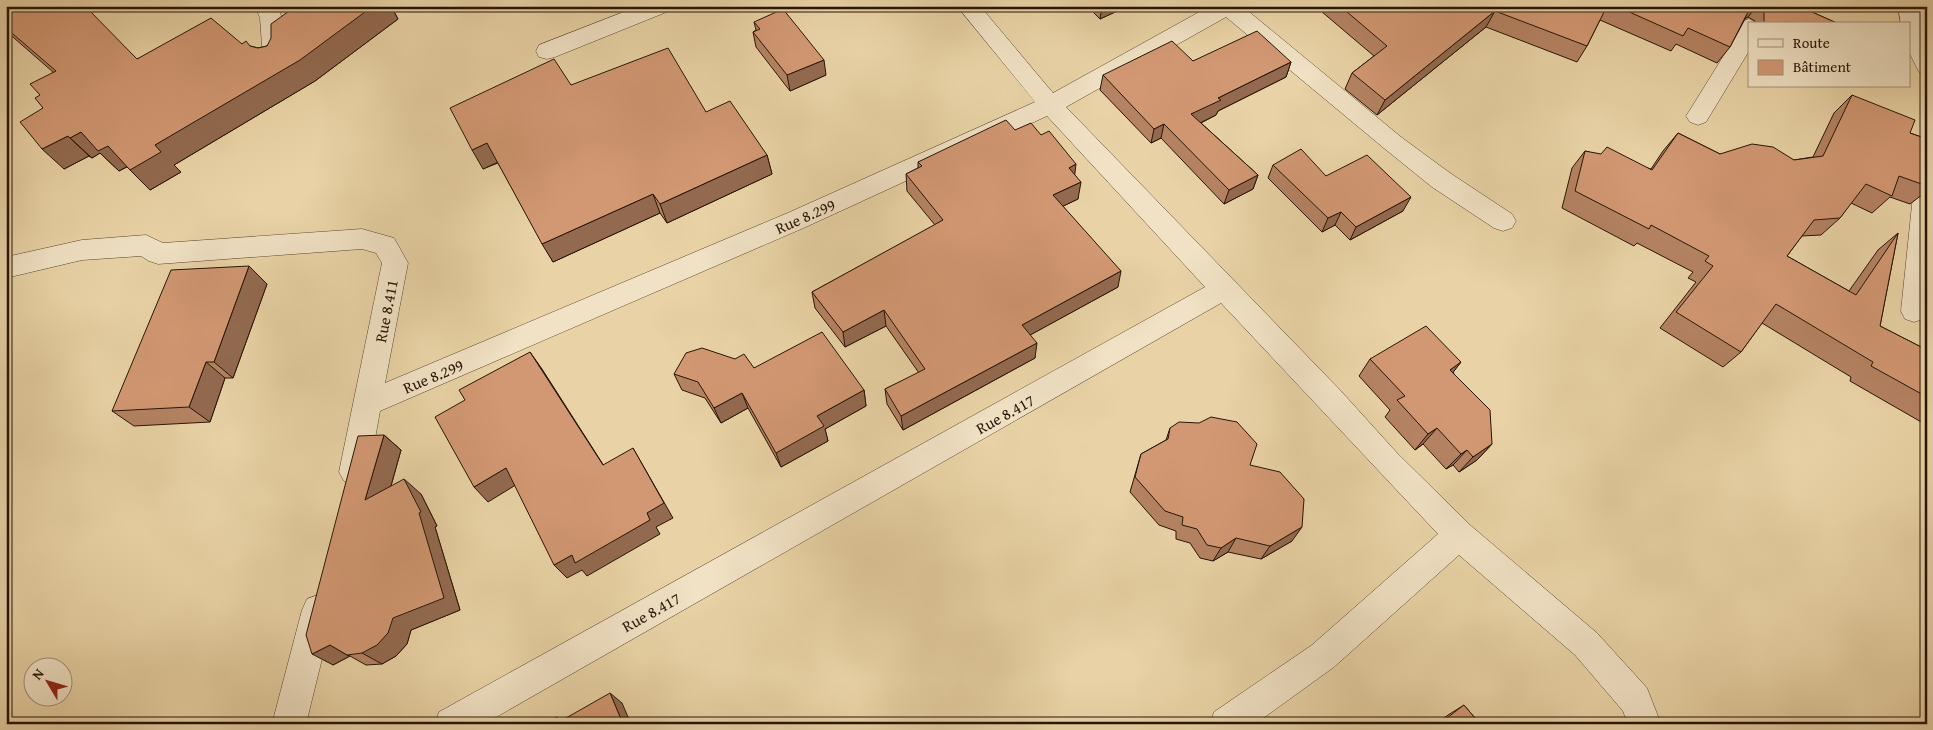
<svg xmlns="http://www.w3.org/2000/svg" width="1933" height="730" font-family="'Gentium Book Plus',serif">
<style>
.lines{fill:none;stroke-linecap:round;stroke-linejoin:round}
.street-casing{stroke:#58442e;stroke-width:1}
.street{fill:#f1e2c5;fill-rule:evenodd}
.wall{fill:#b58363;stroke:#271406}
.shaded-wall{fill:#936a50;stroke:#271406}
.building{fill:#d29873;stroke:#271406}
.labels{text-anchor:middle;stroke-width:4.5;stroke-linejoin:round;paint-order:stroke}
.street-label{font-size:16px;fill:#271406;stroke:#f1e2c5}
</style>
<rect width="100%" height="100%" fill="#e9d3a6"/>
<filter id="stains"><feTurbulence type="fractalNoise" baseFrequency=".004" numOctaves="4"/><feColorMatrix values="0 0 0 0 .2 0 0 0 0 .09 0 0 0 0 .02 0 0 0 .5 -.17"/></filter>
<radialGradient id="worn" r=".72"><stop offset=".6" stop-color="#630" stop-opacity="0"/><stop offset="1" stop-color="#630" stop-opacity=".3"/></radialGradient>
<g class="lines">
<!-- street casing -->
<g class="street-casing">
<path id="street" d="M 255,6 L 277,6 L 282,18 L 285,59 L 282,65 L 274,67 L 266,65 L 263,59 L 260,18 Z
M 639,6 L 672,6 L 669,11 L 555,57 L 547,59 L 539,57 L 536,51 L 539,45 Z
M 957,6 L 980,6 L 1053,93 L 1210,6 L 1242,6 L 1401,137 L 1450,173 L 1512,214 L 1516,221 L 1512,228 L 1503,231 L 1494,228 L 1432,187 L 1385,149 L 1226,17 L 1066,107 L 1340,390 L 1397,453 L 1470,525 L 1597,633 L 1647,688 L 1661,724 L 1628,724 L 1623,711 L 1575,655 L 1459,555 L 1334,667 L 1255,724 L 1210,724 L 1214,712 L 1312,645 L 1438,534 L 1221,303 L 484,724 L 435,724 L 439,712 L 1205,287 L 1047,116 L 808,226 L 380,411 L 369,472 L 364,481 L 354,485 L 344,481 L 339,472 L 382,263 L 376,253 L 362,249 L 158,264 L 149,261 L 141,256 L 82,260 L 6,278 L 6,257 L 82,240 L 146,235 L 163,243 L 362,229 L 394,238 L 408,263 L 385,383 L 790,212 L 1035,102 Z
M 1898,6 L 1920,6 L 1927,41 L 1927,74 L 1919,72 L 1909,52 L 1909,24 L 1901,24 Z
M 1749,19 L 1758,24 L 1749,24 L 1749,51 L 1706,122 L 1698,125 L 1690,122 L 1686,116 L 1690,110 L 1729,47 L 1741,22 Z
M 1927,167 L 1927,312 L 1923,319 L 1914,322 L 1905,319 L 1901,311 L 1915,176 L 1918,169 Z
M 318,595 L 329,599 L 334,610 L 306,724 L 272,724 L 302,610 L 307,599 Z"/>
</g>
<!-- street -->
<use href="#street" class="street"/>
</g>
<!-- wall -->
<path class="wall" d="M 6,6 L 137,59 L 242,44 L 258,48 L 267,46 L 296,6 L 391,6 L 398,19 L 315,81 L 174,165 L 181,172 L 150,190 L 127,167 L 119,171 L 100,153 L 92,158 L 89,156 L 64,169 L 43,108 L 40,95 L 53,72 L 6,31 Z
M 1087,6 L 1128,6 L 1100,19 Z
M 1315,6 L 1816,6 L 1812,12 L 1839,24 L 1753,24 L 1755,21 L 1748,17 L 1745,19 L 1730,47 L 1717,63 L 1676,44 L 1671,51 L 1600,20 L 1587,46 L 1577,62 L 1486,27 L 1377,115 L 1345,89 L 1352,73 L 1374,56 Z
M 754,22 L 826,75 L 790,91 L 756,47 L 753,32 L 756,30 Z
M 1193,61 L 1291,62 L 1286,77 L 1218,111 L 1216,115 L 1201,123 L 1258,175 L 1253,189 L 1224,204 L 1161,138 L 1151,143 L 1100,90 L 1103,75 Z
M 571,85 L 706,112 L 767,155 L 772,174 L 667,223 L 660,213 L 553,262 L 498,163 L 483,169 Z
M 1852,95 L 1910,133 L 1927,139 L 1927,191 L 1910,204 L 1890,197 L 1872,213 L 1851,203 L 1840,218 L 1821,235 L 1802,236 L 1787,256 L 1849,291 L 1878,250 L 1898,233 L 1880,326 L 1927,350 L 1927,421 L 1923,423 L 1850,381 L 1851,377 L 1762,323 L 1741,352 L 1723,367 L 1660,328 L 1696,282 L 1688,278 L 1693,272 L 1637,243 L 1634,246 L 1562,208 L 1572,168 L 1585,151 L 1651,169 L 1663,151 L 1678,133 L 1720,154 L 1794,160 L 1813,157 L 1834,113 Z
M 1015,130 L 1075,175 L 1078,199 L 1063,206 L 1118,287 L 1030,335 L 1035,358 L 903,430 L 887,404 L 885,389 L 919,373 L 886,326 L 845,347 L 815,308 L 812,292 L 935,225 L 907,191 L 906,174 L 918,168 L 918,162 Z
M 1273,165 L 1326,176 L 1403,211 L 1350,240 L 1335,225 L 1322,232 L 1268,178 Z
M 249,266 L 267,284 L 233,378 L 225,378 L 210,422 L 134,426 L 112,411 Z
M 1370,359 L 1461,362 L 1453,372 L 1492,444 L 1477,460 L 1459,472 L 1453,465 L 1446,469 L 1423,444 L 1415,450 L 1385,417 L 1390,410 L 1359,376 Z
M 754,368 L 864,390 L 866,406 L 825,429 L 828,441 L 781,467 L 748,408 L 721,423 L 705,398 L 682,390 L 674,374 Z
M 1170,428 L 1250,465 L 1292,541 L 1261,559 L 1228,552 L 1213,561 L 1200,558 L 1190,543 L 1176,539 L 1176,531 L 1159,525 L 1130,492 L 1141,454 L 1166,440 Z
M 384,435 L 401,450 L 391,486 L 421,494 L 437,526 L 435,527 L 460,610 L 411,630 L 407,644 L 396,656 L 382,664 L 366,665 L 350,656 L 333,665 Z
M 1464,705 L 1480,724 L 1436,724 L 1448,715 Z"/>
<!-- shaded-wall -->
<path class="shaded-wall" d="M 373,6 L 391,6 L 398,19 L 315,81 L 174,165 L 181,172 L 150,190 L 130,170 L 155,145 Z
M 1102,6 L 1128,6 L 1100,19 Z
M 1751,6 L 1757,6 L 1748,17 L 1739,21 Z
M 1495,11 L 1486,27 L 1377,115 L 1385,100 Z
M 824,60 L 826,75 L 790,91 L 787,75 Z
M 1291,62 L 1286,77 L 1218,111 L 1216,115 L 1188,129 L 1191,114 L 1218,98 Z
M 1164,124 L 1161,138 L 1151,143 L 1154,129 Z
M 81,132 L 108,146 L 128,166 L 119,171 L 100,153 L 92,158 L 70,138 Z
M 68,136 L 89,156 L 64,169 L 42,149 Z
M 487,143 L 498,162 L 483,169 L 472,150 Z
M 767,155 L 772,174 L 667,223 L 660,204 Z
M 1076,164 L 1074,181 L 1069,168 Z
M 1258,175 L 1253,189 L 1224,204 L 1229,190 Z
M 1081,182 L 1078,199 L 1051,212 L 1053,195 Z
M 653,194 L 660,213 L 553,262 L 542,244 Z
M 1411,197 L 1403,211 L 1350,240 L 1356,227 Z
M 1341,212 L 1335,225 L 1322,232 L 1328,218 Z
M 249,266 L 267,284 L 233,378 L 214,362 Z
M 1121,271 L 1118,287 L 1021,340 L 1022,325 Z
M 884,310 L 886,326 L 845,347 L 843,332 Z
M 1037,343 L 1035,358 L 903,430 L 901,416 Z
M 530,352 L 542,369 L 613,480 L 603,465 Z
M 206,362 L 225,378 L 210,422 L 189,407 Z
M 1461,362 L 1448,379 L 1450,370 Z
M 864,390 L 866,406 L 825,429 L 828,441 L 781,467 L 776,453 L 817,416 Z
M 742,393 L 748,408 L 721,423 L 714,408 Z
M 1437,428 L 1423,444 L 1415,450 L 1428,434 Z
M 384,435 L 401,450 L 383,514 L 365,500 Z
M 1492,444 L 1477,460 L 1459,472 L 1473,457 Z
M 633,448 L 673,518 L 656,527 L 660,534 L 587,576 L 582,570 L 567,578 L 554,565 L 647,513 Z
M 1467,450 L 1453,465 L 1446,469 L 1461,454 Z
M 506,468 L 519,483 L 488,502 L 474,487 Z
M 404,479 L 421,494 L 437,526 L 435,527 L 460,610 L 411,630 L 407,644 L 396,656 L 382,664 L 362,653 Z
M 1302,527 L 1292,541 L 1261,559 L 1270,546 Z
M 1236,538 L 1228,552 L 1213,561 L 1221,548 Z
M 330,645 L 347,655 L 350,656 L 333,665 L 312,654 Z
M 610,693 L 622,703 L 631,724 L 623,724 Z"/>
<!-- building -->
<path class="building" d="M 6,6 L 85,6 L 137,59 L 211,18 L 242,44 L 246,41 L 250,46 L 258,48 L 267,46 L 271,38 L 271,24 L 296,6 L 373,6 L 300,60 L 155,145 L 161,152 L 130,170 L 108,146 L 98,151 L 81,132 L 70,138 L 68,136 L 42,149 L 20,122 L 43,108 L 35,98 L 40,95 L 30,84 L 56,71 L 6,28 Z
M 1340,6 L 1607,6 L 1587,46 L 1495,11 L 1385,100 L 1352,73 L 1387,46 Z
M 1616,6 L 1751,6 L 1730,47 L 1688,28 L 1683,36 Z
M 1770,6 L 1816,6 L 1812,12 L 1839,24 L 1764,24 L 1764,10 L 1771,10 L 1773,8 Z
M 783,9 L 824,60 L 787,75 L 753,32 L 760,29 L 754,22 Z
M 1257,31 L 1291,62 L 1218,98 L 1221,100 L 1191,114 L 1258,175 L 1229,190 L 1164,124 L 1154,129 L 1103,75 L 1172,41 L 1193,61 Z
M 668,48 L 706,112 L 730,101 L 767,155 L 660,204 L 653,194 L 542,244 L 487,143 L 472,150 L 450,108 L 554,59 L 571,85 Z
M 1852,95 L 1915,120 L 1910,133 L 1927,139 L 1927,186 L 1899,176 L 1892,196 L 1866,184 L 1840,218 L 1814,220 L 1787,256 L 1856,295 L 1898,233 L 1880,326 L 1927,350 L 1927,397 L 1871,366 L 1873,362 L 1776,304 L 1741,352 L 1676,312 L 1713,266 L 1705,261 L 1709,256 L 1651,225 L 1649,229 L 1575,191 L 1585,151 L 1601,154 L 1607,147 L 1652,170 L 1678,133 L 1720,154 L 1752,144 L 1773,147 L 1794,160 L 1823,156 Z
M 1006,120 L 1015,130 L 1031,123 L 1041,135 L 1049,131 L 1076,164 L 1069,168 L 1081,182 L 1053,195 L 1121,271 L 1022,325 L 1037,343 L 901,416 L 885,389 L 925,369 L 884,310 L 843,332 L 812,292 L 943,220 L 906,174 L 922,166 L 918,162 Z
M 1301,149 L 1326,176 L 1367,155 L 1411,197 L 1356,227 L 1341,212 L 1328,218 L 1273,165 Z
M 249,266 L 214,362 L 206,362 L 189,407 L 112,411 L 171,270 Z
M 1426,326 L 1461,362 L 1450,370 L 1490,410 L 1492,444 L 1473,457 L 1467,450 L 1461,454 L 1437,428 L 1428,434 L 1397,400 L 1405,396 L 1370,359 Z
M 822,332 L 864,390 L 817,416 L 824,426 L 776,453 L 742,393 L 714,408 L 698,382 L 674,374 L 686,353 L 702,348 L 735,359 L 744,354 L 754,368 Z
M 530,352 L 603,465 L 633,448 L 664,503 L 647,513 L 650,520 L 575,563 L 572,555 L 554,565 L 506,468 L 474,487 L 435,417 L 465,400 L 459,390 Z
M 1211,417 L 1237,422 L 1257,444 L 1250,465 L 1280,472 L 1304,499 L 1302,527 L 1270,546 L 1236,538 L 1221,548 L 1207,545 L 1197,529 L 1182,525 L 1183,517 L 1165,511 L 1135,477 L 1141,454 L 1168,439 L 1170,428 L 1179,422 L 1199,423 Z
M 384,435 L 365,500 L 404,479 L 421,512 L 419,513 L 444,598 L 393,618 L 388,633 L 377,645 L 362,653 L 347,655 L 330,645 L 312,654 L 306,635 L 358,436 Z
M 610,693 L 623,724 L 545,724 L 557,717 L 559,722 Z
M 1464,705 L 1480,724 L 1439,724 Z
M 1403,719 L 1406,724 L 1397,724 Z"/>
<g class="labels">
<!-- street labels -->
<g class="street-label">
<text transform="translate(805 216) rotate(-24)" y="6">Rue 8.299</text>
<text transform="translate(386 311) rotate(-79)" y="6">Rue 8.411</text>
<text transform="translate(433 376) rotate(-23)" y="6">Rue 8.299</text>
<text transform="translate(1005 414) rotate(-29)" y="6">Rue 8.417</text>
<text transform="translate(651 612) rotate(-29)" y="6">Rue 8.417</text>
</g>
</g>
<!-- margin -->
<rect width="1933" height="730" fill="none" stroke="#e9d3a6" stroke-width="25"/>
<rect x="8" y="8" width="1918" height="715" fill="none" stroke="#271406" stroke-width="2.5"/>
<rect x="12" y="12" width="1908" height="705" fill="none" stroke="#271406"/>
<!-- legend -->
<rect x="1748" y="22" width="162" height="65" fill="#f1e2c5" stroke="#a09079"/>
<rect x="1758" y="39" width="25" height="8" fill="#f1e2c5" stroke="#a09079"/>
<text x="1793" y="48" font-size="15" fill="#271406">Route</text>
<rect x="1758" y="60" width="25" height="15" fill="#d29873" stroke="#a09079"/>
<text x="1793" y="72" font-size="15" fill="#271406">Bâtiment</text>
<!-- north arrow -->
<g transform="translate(48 682) rotate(308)"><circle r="24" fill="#f1e2c5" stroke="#a09079"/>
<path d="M0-4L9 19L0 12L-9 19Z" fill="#8f2418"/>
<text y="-8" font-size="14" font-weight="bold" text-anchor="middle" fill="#271406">N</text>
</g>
<rect width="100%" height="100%" filter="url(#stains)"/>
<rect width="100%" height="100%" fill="url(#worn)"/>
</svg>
